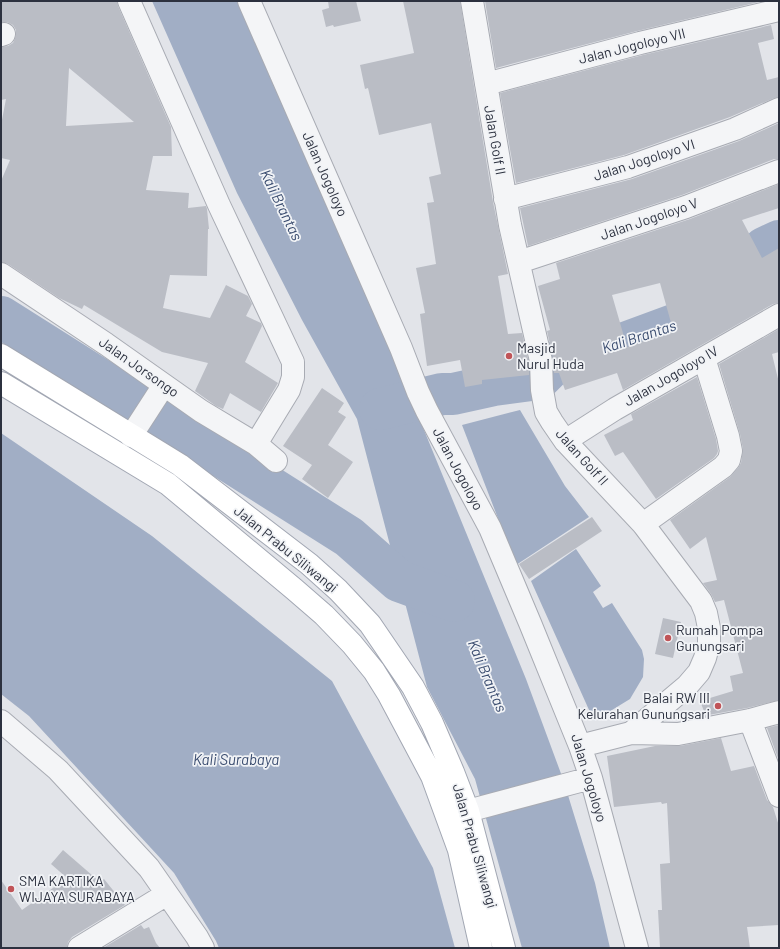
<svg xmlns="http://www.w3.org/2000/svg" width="780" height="949" font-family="Barlow,sans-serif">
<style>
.water{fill:#a1aec5}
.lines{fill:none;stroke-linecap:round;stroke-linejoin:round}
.river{stroke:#a1aec5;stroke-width:42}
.building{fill:#babdc5;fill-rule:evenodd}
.minor-casing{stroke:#a8abb3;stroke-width:24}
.major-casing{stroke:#a2a7b3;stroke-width:24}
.minor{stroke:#f4f5f7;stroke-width:22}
.major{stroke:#fff;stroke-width:22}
.poi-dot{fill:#c05458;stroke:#f1f3f6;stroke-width:1.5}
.labels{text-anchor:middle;stroke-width:3.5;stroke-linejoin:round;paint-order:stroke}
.street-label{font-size:14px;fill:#2c313f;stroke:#f1f3f6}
.poi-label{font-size:14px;fill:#2c313f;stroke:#f1f3f6;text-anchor:start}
.water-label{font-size:15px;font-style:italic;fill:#3a4c6f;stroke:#f1f3f6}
</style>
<rect width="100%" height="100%" fill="#e2e4e9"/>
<!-- water -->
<path class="water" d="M 152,1 L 240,1 L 347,242 L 526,679 L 563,779 L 595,883 L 610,948 L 522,948 L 475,779 L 427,687 L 357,419 L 302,320 L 237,193 Z
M 520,410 L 565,486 L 589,517 L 516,565 L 462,425 Z
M 1,433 L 152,536 L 332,681 L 433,868 L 455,948 L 219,948 L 216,941 L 174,873 L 29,716 L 1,694 Z
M 576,549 L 601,586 L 593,592 L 603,608 L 612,603 L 642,650 L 644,659 L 643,677 L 630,699 L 594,721 L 531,581 Z"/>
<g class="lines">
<!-- river -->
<path class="river" d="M 1,317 L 349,537 L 399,581 L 454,601
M 380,409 L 442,394 L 453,394 L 494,385 L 539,379 L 556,362 L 625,343 L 682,322 L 717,308 L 734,282 L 764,248 L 779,241"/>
</g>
<!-- building -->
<path class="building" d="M 1,1 L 117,1 L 118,6 L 171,127 L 172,156 L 153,156 L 146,190 L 189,193 L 188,208 L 206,206 L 207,209 L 209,229 L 208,229 L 207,276 L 170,275 L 163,308 L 210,318 L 226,285 L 248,296 L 252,304 L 246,316 L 261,323 L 262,326 L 245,362 L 278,383 L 261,412 L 230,393 L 223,409 L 216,406 L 195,391 L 208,363 L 162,352 L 84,305 L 82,309 L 59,298 L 8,264 L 1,262 L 1,181 L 10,160 L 1,158 L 1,125 L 6,99 L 1,100 L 1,47 L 8,46 L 13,43 L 16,36 L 16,30 L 13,25 L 7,22 L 1,22 ZM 69,68 L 134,122 L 66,126 Z
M 328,1 L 356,1 L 361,21 L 334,27 L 333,25 L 326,27 L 322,10 L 329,8 Z
M 403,1 L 460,1 L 493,202 L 508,274 L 498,276 L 508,334 L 522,333 L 529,363 L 529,375 L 482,380 L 482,384 L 465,387 L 460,360 L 427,366 L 420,314 L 425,313 L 416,268 L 436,264 L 427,203 L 434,202 L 429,177 L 441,174 L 431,123 L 379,135 L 368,88 L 365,89 L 360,65 L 414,53 Z
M 485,1 L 763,1 L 637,31 L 496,68 Z
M 771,25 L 774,39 L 758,43 L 767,80 L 779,77 L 779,97 L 774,98 L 730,117 L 624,155 L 516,183 L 500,93 L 643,55 Z
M 779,123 L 779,159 L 774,159 L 682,195 L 528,246 L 520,208 L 632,179 L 739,141 Z
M 779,184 L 779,208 L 742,220 L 762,258 L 779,248 L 779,303 L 773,304 L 623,390 L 617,373 L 565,390 L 559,373 L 554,373 L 553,358 L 547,331 L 550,330 L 538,286 L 560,279 L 556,263 L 690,219 ZM 660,283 L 673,330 L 627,347 L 612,295 Z
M 779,329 L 779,352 L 772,354 L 779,383 L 779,700 L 747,708 L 692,718 L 691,715 L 704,711 L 700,701 L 733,691 L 730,676 L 743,673 L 724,600 L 715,602 L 711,594 L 703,583 L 717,580 L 706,537 L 690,549 L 670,520 L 730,477 L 738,468 L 741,463 L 743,449 L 740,434 L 719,364 Z
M 697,377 L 716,439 L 718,451 L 717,454 L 714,458 L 656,499 L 623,452 L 615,456 L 604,435 L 633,420 L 631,414 Z
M 322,388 L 344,403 L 338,412 L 346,417 L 328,445 L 353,462 L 328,498 L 302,479 L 312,465 L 283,446 Z
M 592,517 L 602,531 L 529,579 L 519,564 Z
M 663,618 L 681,622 L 673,658 L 655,654 Z
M 779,725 L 779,761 L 767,728 Z
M 721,738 L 731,771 L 754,766 L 767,800 L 773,807 L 779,826 L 779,925 L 747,927 L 750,948 L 660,948 L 658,910 L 662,910 L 660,864 L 670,863 L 667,803 L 662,804 L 661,802 L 614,807 L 607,756 L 655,746 L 680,746 Z
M 63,850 L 100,882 L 104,879 L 125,905 L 72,937 L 68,942 L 67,948 L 1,948 L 1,880 L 22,910 L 67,878 L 51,864 Z
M 141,925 L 144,929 L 149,927 L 156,943 L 160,948 L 103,948 Z"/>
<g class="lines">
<!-- minor casing -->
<g class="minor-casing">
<path id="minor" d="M 129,1 L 219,205 L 293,362 L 293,377 L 289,390 L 256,444
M 249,1 L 401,348 L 418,392 L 427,411 L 490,528 L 530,623 L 580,746 L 591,778 L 637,948
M 472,1 L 510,225 L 541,361 L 542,390 L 546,412 L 552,422 L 565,441 L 643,524 L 701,601 L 706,613 L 709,628 L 709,643 L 705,658 L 699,672 L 687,686 L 631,733 L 580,746
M 1,35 L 4,34
M 486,84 L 640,43 L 779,10
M 505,199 L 628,167 L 735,129 L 779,109
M 519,262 L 686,207 L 779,171
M 1,274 L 106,344 L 201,411 L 256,444 L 276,461
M 131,436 L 164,385
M 565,441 L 615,409 L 779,315
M 643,524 L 723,467 L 729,460 L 731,451 L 728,436 L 704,358
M 750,720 L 779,796
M 1,721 L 58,770 L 149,868 L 197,937 L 203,948
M 631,733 L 678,734 L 750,720 L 779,712
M 449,816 L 591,778
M 79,948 L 167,894"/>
</g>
<!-- major casing -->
<g class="major-casing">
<path id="major" d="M 1,355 L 180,465 L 309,564 L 338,590 L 370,624 L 413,687 L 432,723 L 453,772 L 468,811 L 504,948
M 1,383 L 168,484 L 294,589 L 324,615 L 352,644 L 374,671 L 389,695 L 432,776 L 459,850 L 481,948"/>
</g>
<!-- minor -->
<use href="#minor" class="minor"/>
<!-- major -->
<use href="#major" class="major"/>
</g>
<!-- markers -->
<g class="poi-dot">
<circle cx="509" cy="356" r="4"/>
<circle cx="668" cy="638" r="4"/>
<circle cx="718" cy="706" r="4"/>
<circle cx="11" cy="889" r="4"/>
</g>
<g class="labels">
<!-- street labels -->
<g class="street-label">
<text transform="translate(632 46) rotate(-14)" y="5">Jalan Jogoloyo VII</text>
<text transform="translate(495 140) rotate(80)" y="5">Jalan Golf II</text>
<text transform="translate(644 160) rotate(-18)" y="5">Jalan Jogoloyo VI</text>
<text transform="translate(325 174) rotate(66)" y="5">Jalan Jogoloyo</text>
<text transform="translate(649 219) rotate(-19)" y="5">Jalan Jogoloyo V</text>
<text transform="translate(139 367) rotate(35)" y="5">Jalan Jorsongo</text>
<text transform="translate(671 376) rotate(-30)" y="5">Jalan Jogoloyo IV</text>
<text transform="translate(582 457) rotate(48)" y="5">Jalan Golf II</text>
<text transform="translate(458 469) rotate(62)" y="5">Jalan Jogoloyo</text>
<text transform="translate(286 549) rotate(39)" y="5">Jalan Prabu Siliwangi</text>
<text transform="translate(589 778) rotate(73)" y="5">Jalan Jogoloyo</text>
<text transform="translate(475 846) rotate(74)" y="5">Jalan Prabu Siliwangi</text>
</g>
<!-- poi labels -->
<g class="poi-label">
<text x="517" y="353">Masjid<tspan x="517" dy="16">Nurul Huda</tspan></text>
<text x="676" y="635">Rumah Pompa<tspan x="676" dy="16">Gunungsari</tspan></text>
<text x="710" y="703" text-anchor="end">Balai RW III<tspan x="710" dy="16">Kelurahan Gunungsari</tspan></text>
<text x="19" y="886">SMA KARTIKA<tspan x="19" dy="16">WIJAYA SURABAYA</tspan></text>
</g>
<!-- water labels -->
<g class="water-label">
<text transform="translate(281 205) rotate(64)" y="5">Kali Brantas</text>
<text transform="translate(639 337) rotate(-18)" y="5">Kali Brantas</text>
<text transform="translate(487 676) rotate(67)" y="5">Kali Brantas</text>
<text x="236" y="765">Kali Surabaya</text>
</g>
</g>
<!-- border -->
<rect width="780" height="949" fill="none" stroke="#2c313f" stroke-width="4"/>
</svg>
